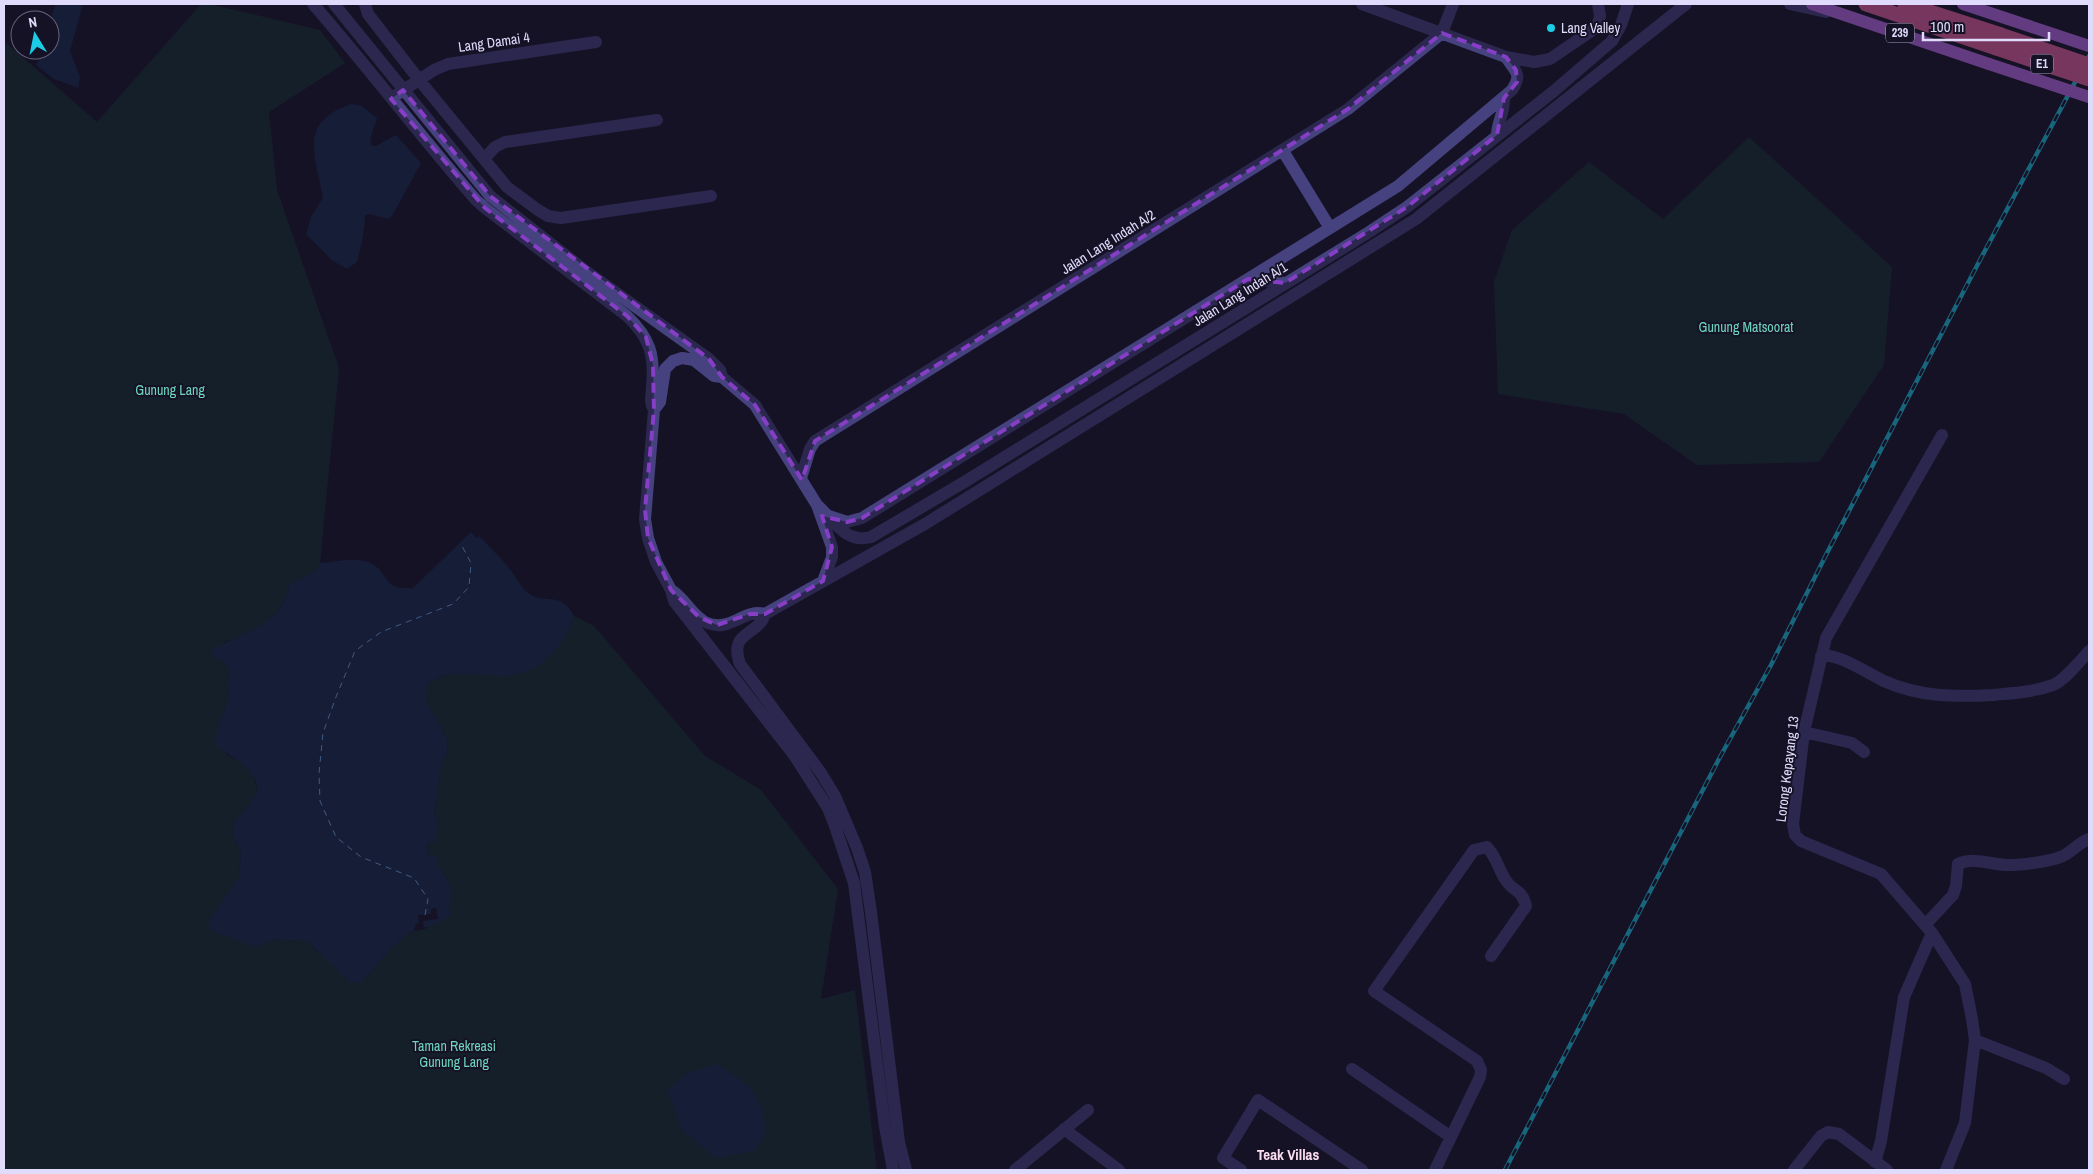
<svg xmlns="http://www.w3.org/2000/svg" width="2093" height="1174" font-family="'Archivo Narrow',sans-serif">
<style>
.green{fill:#162f2f}
.water{fill:#162a4c}
.pier{fill:#161226}
.lines{fill:none;stroke-linecap:round;stroke-linejoin:round}
.ferry{stroke:#74b3f0;stroke-width:1;stroke-dasharray:6 5;stroke-linecap:butt}
.minor{stroke:#464280;stroke-width:12}
.major{stroke:#c26eef;stroke-width:12}
.highway{stroke:#ee63a2;stroke-width:15}
.rail-casing{stroke:#1ccce6;stroke-width:4.5}
.rail{stroke:#161226;stroke-width:2.5;stroke-dasharray:8;stroke-linecap:butt}
.major-bridge{stroke:#c26eef;stroke-width:12}
.highway-bridge{stroke:#ee63a2;stroke-width:15}
.marked{fill:none;stroke:#853ec5;stroke-width:4;stroke-dasharray:10 6;stroke-linejoin:round}
.poi-dot{fill:#1ccce6;stroke:#161226;stroke-width:2}
.labels{text-anchor:middle;stroke-width:4;stroke-linejoin:round;paint-order:stroke}
.shield{fill:#161226;stroke:#a39fbb;stroke-width:1}
.shield-label{font-size:12px;font-weight:bold;fill:#e0dbfb}
.poi-label{font-size:14px;fill:#e0dbfb;stroke:#161226;text-anchor:start}
.street-label{font-size:14px;fill:#e0dbfb;stroke:#161226}
.park-label{font-size:14px;fill:#6ed4bd;stroke:#161226}
.neighbourhood-label{font-size:15px;font-weight:bold;fill:#fbddef;stroke:#161226}
</style>
<rect width="100%" height="100%" fill="#161226"/>
<!-- green -->
<path class="green" d="M 201,4 L 209,4 L 320,30 L 345,63 L 269,112 L 277,190 L 339,368 L 320,563 L 315,572 L 289,585 C 285,612 264,627 240,638 C 236,640 229,639 225,642 C 220,645 216,653 212,657 L 225,662 L 231,671 L 228,681 L 227,704 L 217,729 L 226,754 L 245,766 L 253,775 L 258,792 L 245,810 L 236,819 L 232,833 L 241,852 L 239,877 L 225,900 L 249,943 L 255,947 L 277,939 L 285,941 L 299,940 L 307,941 L 316,950 L 364,980 L 385,955 L 408,933 L 425,929 L 450,912 L 448,906 C 451,891 450,877 437,867 L 438,855 L 429,856 L 427,842 L 437,821 L 434,813 L 437,791 L 441,766 L 448,751 L 447,740 L 426,700 L 426,686 C 446,668 475,674 500,676 L 572,622 L 574,616 L 594,626 L 705,756 L 761,790 L 838,889 L 821,999 L 855,990 L 877,1170 L 4,1170 L 4,41 L 97,122 Z
M 1749,137 L 1892,267 L 1884,365 L 1819,462 L 1697,465 L 1624,414 L 1498,394 L 1494,282 L 1512,230 L 1589,162 L 1663,219 Z"/>
<!-- water -->
<path class="water" d="M 56,4 L 83,4 L 70,51 L 80,77 L 78,88 L 54,79 L 36,65 L 46,50 L 50,50 L 52,14 Z
M 351,104 L 362,106 L 377,118 L 370,139 L 372,146 L 376,146 L 396,135 L 421,163 L 392,216 L 388,219 L 369,214 L 365,215 C 365,231 361,247 357,262 L 347,269 L 333,261 L 306,234 L 311,217 L 323,198 C 315,155 298,122 351,104 Z
M 471,532 L 477,538 L 479,536 C 489,546 500,557 509,568 C 516,576 521,589 531,595 C 547,604 561,591 574,616 C 562,650 537,677 499,676 C 474,676 447,667 426,686 L 426,700 L 447,740 L 448,751 L 441,766 L 434,813 L 437,821 L 436,841 L 427,843 L 429,856 L 438,855 L 438,867 C 444,873 450,884 451,893 C 452,903 446,900 451,914 L 439,923 L 408,933 L 385,955 L 364,980 L 357,983 L 350,982 L 307,941 L 299,940 L 285,941 L 277,939 L 255,947 L 212,931 L 208,926 L 209,921 L 239,877 L 241,852 L 232,833 L 236,819 L 245,810 L 258,792 C 257,787 256,781 253,776 C 247,764 225,754 215,744 L 217,729 L 227,704 L 228,681 L 230,671 L 225,662 L 212,657 L 212,650 C 242,631 283,627 289,585 L 315,572 L 320,563 C 335,562 354,557 368,562 C 390,570 380,591 413,588 Z
M 718,1064 L 750,1087 L 763,1112 L 766,1132 L 756,1150 L 716,1158 L 682,1130 L 667,1090 L 688,1073 Z"/>
<!-- pier -->
<path class="pier" d="M 436,908 L 438,919 L 423,921 L 424,929 L 414,930 L 416,924 L 419,923 L 418,915 L 431,914 L 431,909 Z"/>
<g class="lines">
<!-- ferry -->
<path class="ferry" d="M 425,915 L 428,899 L 414,878 L 361,857 L 336,837 L 320,801 L 319,773 L 323,733 L 336,697 L 355,651 L 381,632 L 453,604 L 469,587 L 471,563 L 462,546"/>
<!-- minor -->
<path class="minor" d="M 313,4 C 369,68 420,136 476,200 L 485,208 L 627,316 C 650,338 655,355 652,387 C 652,395 649,402 654,410 L 645,519 L 648,538 L 656,562 L 671,590 L 674,601 L 794,755 L 828,808 L 835,826 L 854,883 L 885,1127 L 893,1170
M 334,4 L 490,196 L 587,272 L 709,359 L 720,370 L 722,377
M 365,4 L 368,14 L 420,81 L 507,187 L 538,210 L 548,216 L 561,218 L 711,196
M 1362,4 L 1506,57 L 1534,62 L 1550,59 L 1597,27 L 1600,16 L 1598,4
M 1790,4 L 1826,12
M 1442,33 L 1453,4
M 396,95 L 434,70 L 448,64 L 596,42
M 1497,135 C 1497,122 1505,112 1504,98
M 1283,151 L 1330,228
M 484,159 L 495,147 L 505,142 L 657,120
M 1248,279 L 1285,283
M 654,410 L 660,402 L 665,369 L 673,361 L 682,358 L 694,360 L 714,376 L 722,377 L 755,405 L 817,505 L 832,547 L 832,557 L 823,581
M 1942,435 L 1826,638 L 1804,732 L 1793,824 L 1795,835 L 1801,841 L 1881,874 L 1932,933 L 1965,984 L 1972,1019 L 1975,1040 L 1965,1123 L 1946,1170
M 801,478 L 810,449 L 815,441 L 1348,109 L 1442,33
M 817,505 C 834,520 845,544 871,537 L 966,481 L 1369,232 L 1407,207 L 1554,91 L 1612,41 L 1621,25 L 1628,4
M 829,516 L 847,522 L 862,518 L 1398,186 L 1512,90 C 1523,73 1515,72 1506,57
M 671,590 C 685,598 691,615 705,622 C 730,634 743,608 765,614 L 772,610 L 925,524 L 1416,219 L 1686,4
M 765,614 C 758,637 728,630 740,664 L 821,773 L 835,796 L 857,848 L 865,872 L 871,912 L 899,1142 L 906,1170
M 1821,656 C 1839,653 1867,673 1884,681 C 1919,697 1955,697 1993,695 C 2013,693 2034,692 2053,685 C 2065,680 2080,661 2089,651
M 1804,732 L 1852,743 L 1864,752
M 1925,925 L 1953,895 L 1956,886 L 1958,864 C 1975,856 1994,866 2012,865 C 2028,864 2049,862 2063,856 C 2072,852 2078,843 2089,839
M 1975,1040 L 2046,1068 L 2064,1079
M 1352,1069 L 1451,1137
M 1064,1129 L 1119,1170
M 1875,1162 L 1881,1141 L 1904,997 L 1932,933
M 1015,1170 L 1088,1110
M 1241,1170 L 1223,1158 L 1258,1100 L 1362,1170
M 1435,1170 L 1480,1077 L 1481,1070 L 1477,1061 L 1374,991 L 1474,850 L 1487,847 C 1498,859 1498,870 1507,882 C 1515,893 1521,888 1526,906 L 1491,956
M 1794,1170 L 1821,1136 L 1828,1132 L 1839,1134 L 1887,1170"/>
<!-- major -->
<path class="major" d="M 1812,4 L 1989,64
M 1963,4 L 2089,46"/>
<!-- highway -->
<path class="highway" d="M 1866,4 L 1996,48
M 1905,4 L 2001,35"/>
<!-- rail casing -->
<g class="rail-casing">
<path id="rail" d="M 1505,1170 L 1720,757 L 1771,665 L 1827,553 L 1980,260 L 2089,56"/>
</g>
<!-- rail -->
<use href="#rail" class="rail"/>
<!-- major-bridge -->
<path class="major-bridge" d="M 1989,64 L 2089,97"/>
<!-- highway-bridge -->
<path class="highway-bridge" d="M 2001,35 L 2089,65
M 1996,48 L 2089,79"/>
</g>
<!-- marked area -->
<path d="M0 0H2093V1174H0ZM 1442,33 L 1506,57 L 1516,70 L 1517,82 L 1504,98 L 1497,135 L 1407,207 L 1285,283 L 1248,279 L 862,518 L 847,522 L 822,516 L 832,547 L 823,581 L 765,614 L 750,614 L 717,625 L 699,617 L 671,590 L 648,538 L 645,510 L 654,410 L 653,365 L 646,337 L 627,316 L 485,208 L 391,99 L 403,90 L 490,196 L 709,359 L 722,377 L 755,405 L 802,480 L 815,441 L 1348,109 Z" fill="#161226" fill-opacity=".55" fill-rule="evenodd"/>
<path class="marked" d="M 1442,33 L 1506,57 L 1516,70 L 1517,82 L 1504,98 L 1497,135 L 1407,207 L 1285,283 L 1248,279 L 862,518 L 847,522 L 822,516 L 832,547 L 823,581 L 765,614 L 750,614 L 717,625 L 699,617 L 671,590 L 648,538 L 645,510 L 654,410 L 653,365 L 646,337 L 627,316 L 485,208 L 391,99 L 403,90 L 490,196 L 709,359 L 722,377 L 755,405 L 802,480 L 815,441 L 1348,109 Z"/>
<!-- markers -->
<circle class="poi-dot" cx="1551" cy="28" r="5"/>
<g class="labels">
<!-- shield labels -->
<g class="shield">
<rect x="1886" y="23.5" width="28" height="19" rx="4"/>
<rect x="2031" y="54.5" width="22" height="19" rx="4"/>
</g>
<g class="shield-label">
<text x="1900" y="37">239</text>
<text x="2042" y="68">E1</text>
</g>
<!-- poi labels -->
<g class="poi-label">
<text x="1561" y="33">Lang Valley</text>
</g>
<!-- street labels -->
<g class="street-label">
<text transform="translate(494 42) rotate(-8)" y="5">Lang Damai 4</text>
<text transform="translate(1108 242) rotate(-32)" y="5">Jalan Lang Indah A/2</text>
<text transform="translate(1240 294) rotate(-32)" y="5">Jalan Lang Indah A/1</text>
<text transform="translate(1787 769) rotate(-83)" y="5">Lorong Kepayang 13</text>
</g>
<!-- park labels -->
<g class="park-label">
<text x="1746" y="332">Gunung Matsoorat</text>
<text x="170" y="395">Gunung Lang</text>
<text x="454" y="1051">Taman Rekreasi<tspan x="454" dy="16">Gunung Lang</tspan></text>
</g>
<!-- neighbourhood labels -->
<g class="neighbourhood-label">
<text x="1288" y="1160">Teak Villas</text>
</g>
</g>
<!-- border -->
<rect width="2093" height="1174" fill="none" stroke="#e0dbfb" stroke-width="10"/>
<!-- north arrow -->
<g transform="translate(35 35) rotate(350)"><circle r="24" fill="#161226" stroke="#67627b"/>
<path d="M0-4L9 19L0 12L-9 19Z" fill="#1ccce6"/>
<text y="-8" font-size="14" font-weight="bold" text-anchor="middle" fill="#e0dbfb">N</text>
</g>
<!-- scale -->
<path d="M1923 32v8h126v-8" fill="none" stroke="#e0dbfb" stroke-width="2.5"/>
<text x="1930" y="32" font-size="15" fill="#e0dbfb" stroke="#161226" stroke-width="4" paint-order="stroke">100 m</text>
</svg>
